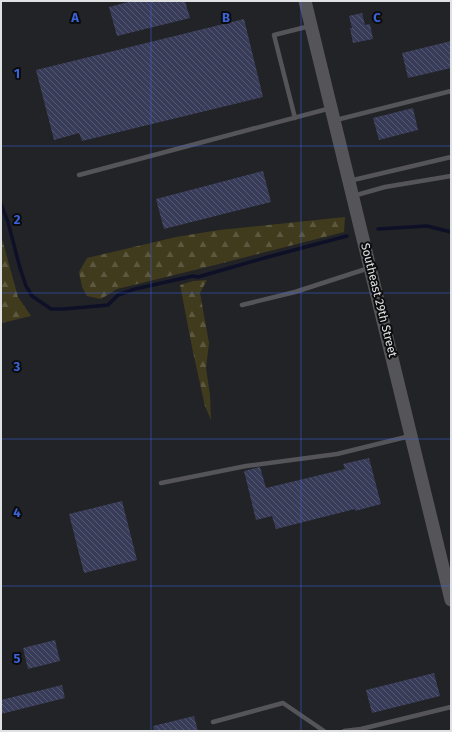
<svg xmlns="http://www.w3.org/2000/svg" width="452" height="732" font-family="'Fira Sans',sans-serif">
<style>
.forest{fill:url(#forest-firs)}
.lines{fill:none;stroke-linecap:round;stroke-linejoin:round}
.stream{stroke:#0e1028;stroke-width:3.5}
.building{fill:url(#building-back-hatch)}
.service{stroke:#555559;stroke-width:4.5}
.secondary{stroke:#555559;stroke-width:13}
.grid{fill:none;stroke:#3a64da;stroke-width:1;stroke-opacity:0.55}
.labels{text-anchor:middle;stroke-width:4;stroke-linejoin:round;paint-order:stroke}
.street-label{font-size:12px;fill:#e0e1e3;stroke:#0c0c0e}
.grid-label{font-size:13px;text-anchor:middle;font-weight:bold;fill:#3a64da;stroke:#0c0c0e;stroke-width:4;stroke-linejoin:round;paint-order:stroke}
</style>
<defs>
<pattern id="forest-firs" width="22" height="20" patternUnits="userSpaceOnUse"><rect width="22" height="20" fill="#413b1d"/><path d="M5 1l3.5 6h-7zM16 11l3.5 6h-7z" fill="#5c573e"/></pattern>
<pattern id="building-back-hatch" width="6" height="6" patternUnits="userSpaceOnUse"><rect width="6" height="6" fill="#383c58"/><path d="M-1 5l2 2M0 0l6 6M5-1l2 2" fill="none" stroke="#545870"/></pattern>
</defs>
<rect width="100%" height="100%" fill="#222326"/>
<!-- forest -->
<path class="forest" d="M 345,217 L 344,232 L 215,265 L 117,289 L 101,299 L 87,296 L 82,287 L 79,272 L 87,258 L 176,237 L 219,230 Z
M 1,235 L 18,297 L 31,316 L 2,323 L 1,321 Z
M 207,280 L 200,293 L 209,343 L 206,368 L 210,395 L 211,420 L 205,406 L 193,352 L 180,285 L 193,281 Z"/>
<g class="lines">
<!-- stream -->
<path class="stream" d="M 1,204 L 8,222 L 20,268 L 26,286 L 32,296 L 51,309 L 64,309 L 108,305 L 118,295 L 135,289 L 193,276 L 198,277 L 268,257 L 347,236
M 378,229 L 427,226 L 451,232"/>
</g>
<!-- building -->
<path class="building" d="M 132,1 L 185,1 L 190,18 L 117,36 L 109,7 Z
M 362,13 L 365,25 L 370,24 L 373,39 L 353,43 L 350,28 L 352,28 L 349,16 Z
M 244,19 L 263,97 L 82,141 L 79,133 L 54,140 L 36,70 Z
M 451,41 L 451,68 L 408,78 L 402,53 Z
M 413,108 L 418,130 L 379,140 L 373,118 Z
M 263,171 L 271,202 L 164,229 L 156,199 Z
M 369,458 L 381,504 L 355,511 L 355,509 L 276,529 L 272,516 L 256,520 L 244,471 L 260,467 L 266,488 L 345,469 L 343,464 Z
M 122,501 L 137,560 L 84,573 L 69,514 Z
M 55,640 L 60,661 L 28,669 L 23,648 Z
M 434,673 L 440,696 L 372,713 L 366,690 Z
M 62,685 L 65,698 L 1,714 L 1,700 Z
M 194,716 L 198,731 L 154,731 L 153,726 Z"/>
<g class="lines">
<!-- service -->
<path class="service" d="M 295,118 L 274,35 L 310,26
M 336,120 L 451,91
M 79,175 L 331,108
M 349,181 L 451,157
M 353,196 L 385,187 L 451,176
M 242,305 L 295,292 L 369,268
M 161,483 L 246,466 L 337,454 L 410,436
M 213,722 L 283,703 L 324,731
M 344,731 L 361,729 L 451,707"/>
<!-- secondary -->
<path class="secondary" d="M 305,1 L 451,600"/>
</g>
<!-- grid -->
<path class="grid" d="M 151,1 L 151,731M 301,1 L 301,731M 1,146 L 451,146M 1,293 L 451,293M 1,439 L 451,439M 1,586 L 451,586"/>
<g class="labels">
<!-- street labels -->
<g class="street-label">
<text transform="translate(379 300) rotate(76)" y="4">Southeast 29th Street</text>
</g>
</g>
<g class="grid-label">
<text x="75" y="22">A</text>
<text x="226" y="22">B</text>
<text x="377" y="22">C</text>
<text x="17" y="78">1</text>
<text x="17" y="224">2</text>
<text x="17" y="371">3</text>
<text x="17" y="517">4</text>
<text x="17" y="663">5</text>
</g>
<!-- border -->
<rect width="452" height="732" fill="none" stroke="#e0e1e3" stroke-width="4"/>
</svg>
